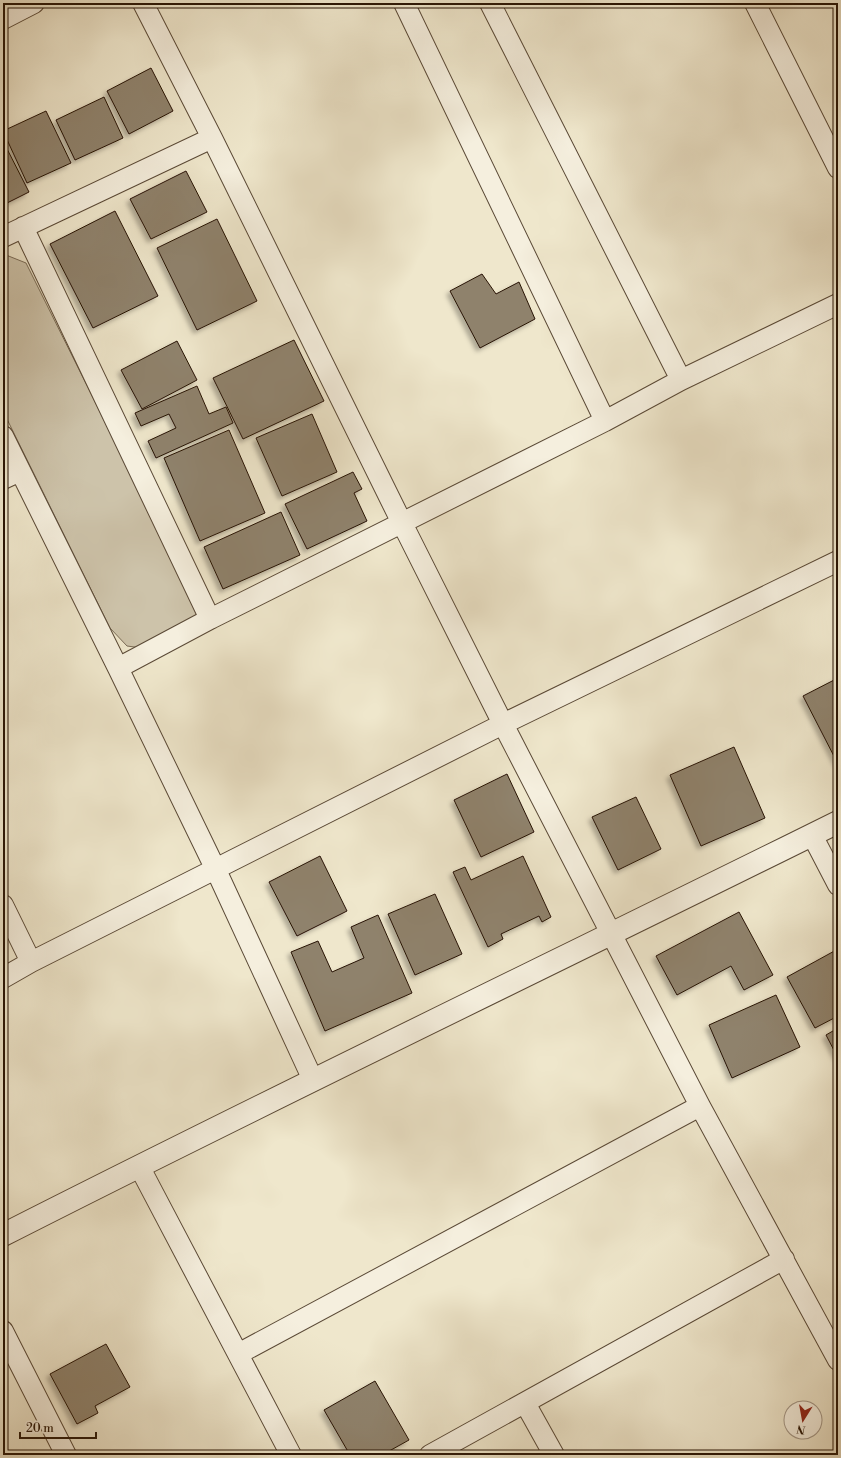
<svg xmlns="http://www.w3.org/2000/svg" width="841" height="1458" font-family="'Libre Bodoni',serif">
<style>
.green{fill:#cdc3aa;stroke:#7a6c57}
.building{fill:#8f826c;stroke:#281404;filter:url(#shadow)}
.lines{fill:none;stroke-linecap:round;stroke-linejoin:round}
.minor-casing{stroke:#5a4936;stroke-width:22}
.tertiary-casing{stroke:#5a4936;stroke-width:24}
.minor{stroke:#f5efde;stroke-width:20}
.tertiary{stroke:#f5efde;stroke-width:22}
</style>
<defs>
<filter id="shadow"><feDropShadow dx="-3.5" dy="3.5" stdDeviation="2" flood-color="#0004"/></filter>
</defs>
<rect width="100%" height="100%" fill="#efe7cc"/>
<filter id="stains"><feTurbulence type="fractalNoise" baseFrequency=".005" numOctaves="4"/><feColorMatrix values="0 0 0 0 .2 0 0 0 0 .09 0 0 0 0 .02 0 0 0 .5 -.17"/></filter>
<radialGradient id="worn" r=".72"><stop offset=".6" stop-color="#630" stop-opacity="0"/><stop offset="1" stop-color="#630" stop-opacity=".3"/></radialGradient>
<!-- green -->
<path class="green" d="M 6,255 L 26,263 L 198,609 L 194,621 L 142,648 L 127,646 L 110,628 L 3,411 L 3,257 Z"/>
<!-- building -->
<path class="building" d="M 151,68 L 173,111 L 129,134 L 107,91 Z
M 104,97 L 123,138 L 75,160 L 56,120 Z
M 46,111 L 71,163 L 27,183 L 3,131 Z
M 3,141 L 29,192 L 3,205 Z
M 186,171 L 207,212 L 151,239 L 130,199 Z
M 115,211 L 158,296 L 93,328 L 50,244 Z
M 217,219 L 257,301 L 197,330 L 157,248 Z
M 482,274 L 496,294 L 519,282 L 535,319 L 480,348 L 450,291 Z
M 294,340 L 324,401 L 243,439 L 213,378 Z
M 177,341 L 197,380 L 142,409 L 121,370 Z
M 197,386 L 209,414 L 226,407 L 233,423 L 156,458 L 148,441 L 176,428 L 169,414 L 141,426 L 135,413 Z
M 312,414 L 337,472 L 282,496 L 256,438 Z
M 229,430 L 265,513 L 200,541 L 164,458 Z
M 353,472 L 362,489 L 354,493 L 367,521 L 307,549 L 285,504 Z
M 281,512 L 300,555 L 223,589 L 204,547 Z
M 838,678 L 838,764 L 803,696 Z
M 734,747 L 765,818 L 701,846 L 670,775 Z
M 507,774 L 534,832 L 481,857 L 454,800 Z
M 636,797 L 661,849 L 618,870 L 592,817 Z
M 320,856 L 347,911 L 297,936 L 269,882 Z
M 523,856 L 551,917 L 542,922 L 539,916 L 501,934 L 503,939 L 488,947 L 453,872 L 465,867 L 471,880 Z
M 435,894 L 462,954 L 415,975 L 388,914 Z
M 739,912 L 773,975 L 744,990 L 731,966 L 677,995 L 656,956 Z
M 378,915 L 412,993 L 325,1031 L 291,952 L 318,941 L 332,972 L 364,958 L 351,927 Z
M 838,949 L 838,1016 L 815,1028 L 787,977 Z
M 776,995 L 800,1047 L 732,1078 L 709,1025 Z
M 838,1028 L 838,1058 L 826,1035 Z
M 106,1344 L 130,1387 L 95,1406 L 98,1413 L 77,1424 L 50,1374 Z
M 375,1381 L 409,1440 L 382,1455 L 350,1455 L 324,1410 Z"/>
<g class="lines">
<!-- minor casing -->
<g class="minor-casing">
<path id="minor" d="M 143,3 L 212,138 L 402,523 L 503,724 L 700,1106 L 838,1360
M 404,3 L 605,421
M 490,3 L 681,380
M 755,3 L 838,168
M 3,19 L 34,3
M 23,227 L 210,619
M 3,237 L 212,138
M 3,436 L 118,668 L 216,870 L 313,1080
M 3,479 L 20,471
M 118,668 L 210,619 L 605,421 L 681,380 L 838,304
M 812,835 L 838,885
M 3,905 L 31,962
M 3,978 L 31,962 L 503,724 L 838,561
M 139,1166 L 291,1455
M 3,1331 L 66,1455
M 238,1354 L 700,1106
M 525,1403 L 554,1455
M 430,1455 L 784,1259"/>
</g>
<!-- tertiary casing -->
<g class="tertiary-casing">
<path id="tertiary" d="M 3,1235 C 280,1094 560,960 838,822"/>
</g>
<!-- minor -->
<use href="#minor" class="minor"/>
<!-- tertiary -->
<use href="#tertiary" class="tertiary"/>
</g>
<!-- margin -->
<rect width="841" height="1458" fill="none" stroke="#efe7cc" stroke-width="16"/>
<rect x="4" y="4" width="833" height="1450" fill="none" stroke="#281404" stroke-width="2"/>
<rect x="8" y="8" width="825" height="1442" fill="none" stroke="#281404"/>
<!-- north arrow -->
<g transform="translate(803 1420) rotate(191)"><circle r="19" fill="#f5efde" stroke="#a39787"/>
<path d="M0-3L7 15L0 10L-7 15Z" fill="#8f2418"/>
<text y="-6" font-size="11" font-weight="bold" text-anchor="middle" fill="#281404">N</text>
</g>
<!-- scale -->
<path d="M20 1432v6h76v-6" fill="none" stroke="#281404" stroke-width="2"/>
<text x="26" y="1432" font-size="12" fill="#281404" stroke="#f5efde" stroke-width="3" paint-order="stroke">20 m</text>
<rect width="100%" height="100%" filter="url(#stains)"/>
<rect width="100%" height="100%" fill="url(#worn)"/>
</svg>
